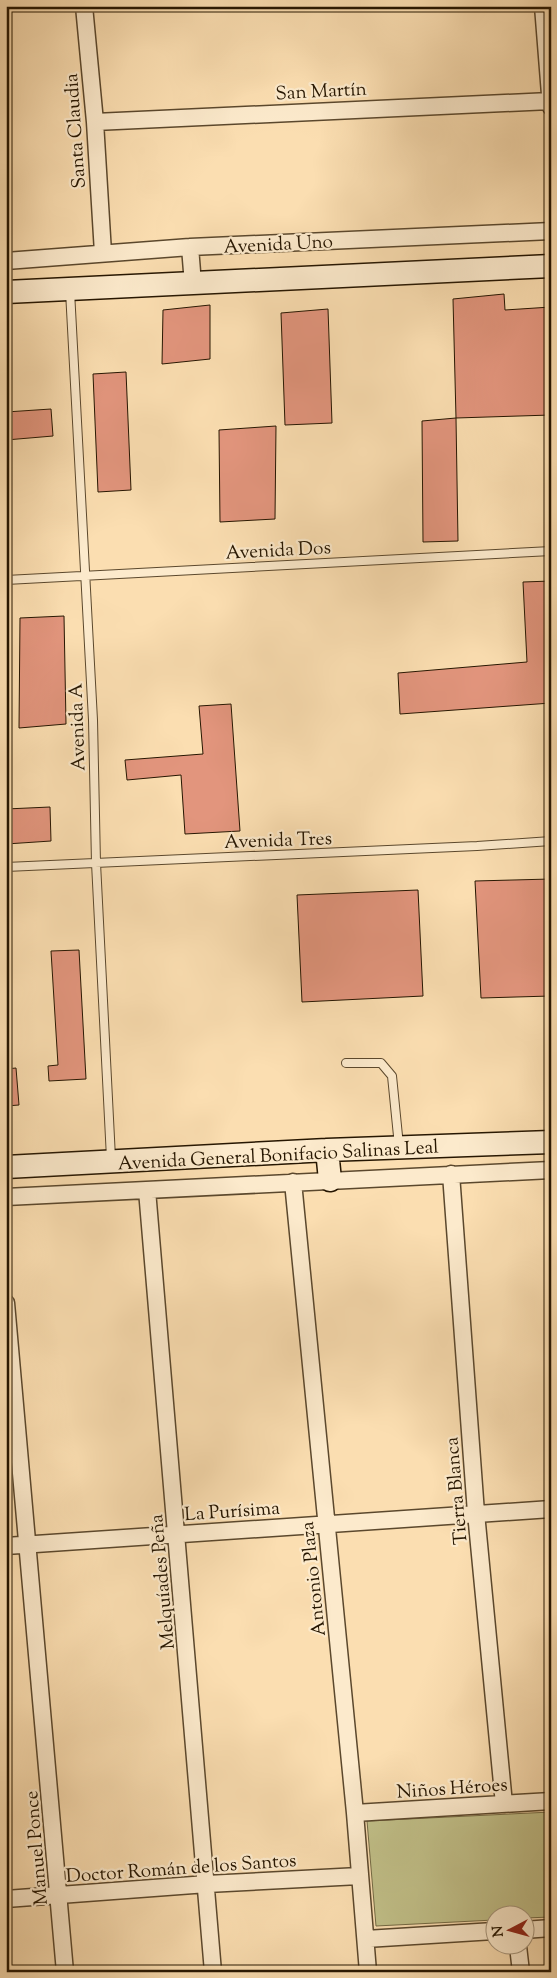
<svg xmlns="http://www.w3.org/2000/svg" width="557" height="1978" font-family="'Sorts Mill Goudy',serif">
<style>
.green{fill:#c1c089;stroke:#746b45}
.building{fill:#e2957d;stroke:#261601}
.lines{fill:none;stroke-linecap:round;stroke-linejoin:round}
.lane-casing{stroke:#5b482d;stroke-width:10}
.street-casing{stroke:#5b482d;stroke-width:19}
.secondary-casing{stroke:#261601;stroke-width:25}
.lane{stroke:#fceacc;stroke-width:8}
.street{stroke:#fceacc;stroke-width:16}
.secondary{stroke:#fceacc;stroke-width:22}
.labels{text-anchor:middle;stroke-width:4.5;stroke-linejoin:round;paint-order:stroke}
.street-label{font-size:19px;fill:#261601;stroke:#fceacc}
</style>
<rect width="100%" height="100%" fill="#fbdeb1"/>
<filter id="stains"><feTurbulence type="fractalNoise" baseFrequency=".004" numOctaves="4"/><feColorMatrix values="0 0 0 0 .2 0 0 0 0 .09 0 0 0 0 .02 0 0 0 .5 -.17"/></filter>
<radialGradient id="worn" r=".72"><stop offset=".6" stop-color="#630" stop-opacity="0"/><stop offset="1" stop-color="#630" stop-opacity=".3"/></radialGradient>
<!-- green -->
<path class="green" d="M 551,1812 L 551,1917 L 525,1918 L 524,1916 L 494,1916 L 494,1920 L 376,1926 L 367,1821 Z"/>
<!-- building -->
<path class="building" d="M 504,294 L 505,310 L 551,307 L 551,415 L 456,418 L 453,299 Z
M 210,305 L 210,359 L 162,364 L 163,310 Z
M 328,309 L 332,423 L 285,425 L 281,313 Z
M 126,372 L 131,490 L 98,492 L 93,374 Z
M 51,409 L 53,436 L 6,440 L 6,412 Z
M 456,418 L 458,541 L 423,542 L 422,421 Z
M 276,426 L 275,519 L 220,522 L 219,430 Z
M 551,581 L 551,703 L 400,714 L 398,673 L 527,662 L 523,582 Z
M 64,616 L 66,724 L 19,728 L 20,618 Z
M 231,704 L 240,831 L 185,834 L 181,775 L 127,780 L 125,760 L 203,754 L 199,706 Z
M 50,807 L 51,841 L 6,844 L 6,809 Z
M 551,879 L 551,996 L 481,998 L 475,881 Z
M 418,890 L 423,996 L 302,1002 L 297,895 Z
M 79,950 L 86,1079 L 49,1081 L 48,1066 L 58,1065 L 51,951 Z
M 16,1068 L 19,1105 L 6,1106 L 6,1069 Z"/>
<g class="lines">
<!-- lane casing -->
<g class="lane-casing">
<path id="lane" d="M 70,291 L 93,720 L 96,863 L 111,1158
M 6,580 L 551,551
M 6,867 L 477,846 L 551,841
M 346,1063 L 381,1063 L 392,1076 L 399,1146"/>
</g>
<!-- street casing -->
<g class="street-casing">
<path id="street" d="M 84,6 L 95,122 L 103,253
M 543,6 L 551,107
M 95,122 L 550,101
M 190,247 L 193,284
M 6,261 L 190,247 L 551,231
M 451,1174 L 476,1513 L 504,1804
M 293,1182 L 355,1813 L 368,1972
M 147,1190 L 213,1972
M 6,1197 L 551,1170
M 6,1303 L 65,1972
M 6,1546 L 551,1509
M 355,1813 L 551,1801
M 6,1899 L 207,1884 L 359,1876
M 524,1930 L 551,1928
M 366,1939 L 494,1931
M 518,1946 L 521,1972"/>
</g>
<!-- secondary casing -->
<g class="secondary-casing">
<path id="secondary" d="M 6,292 L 551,266
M 327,1150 L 330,1180
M 6,1167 L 327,1150 L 551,1142"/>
</g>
<!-- lane -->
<use href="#lane" class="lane"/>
<!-- street -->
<use href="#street" class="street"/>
<!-- secondary -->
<use href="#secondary" class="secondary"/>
</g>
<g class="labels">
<!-- street labels -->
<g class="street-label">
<text transform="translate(321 90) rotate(-3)" y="7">San Martín</text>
<text transform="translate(74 131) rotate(-94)" y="7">Santa Claudia</text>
<text transform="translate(278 243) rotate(-3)" y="7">Avenida Uno</text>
<text transform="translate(278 549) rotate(-3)" y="7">Avenida Dos</text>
<text transform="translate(76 727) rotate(-92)" y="7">Avenida A</text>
<text transform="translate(278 839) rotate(-2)" y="7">Avenida Tres</text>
<text transform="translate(278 1154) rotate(-3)" y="7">Avenida General Bonifacio Salinas Leal</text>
<text transform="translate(455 1491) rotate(-95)" y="7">Tierra Blanca</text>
<text transform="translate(232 1510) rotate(-4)" y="7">La Purísima</text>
<text transform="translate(312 1579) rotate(-96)" y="7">Antonio Plaza</text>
<text transform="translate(161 1582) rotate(-95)" y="7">Melquíades Peña</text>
<text transform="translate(452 1787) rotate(-4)" y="7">Niños Héroes</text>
<text transform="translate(35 1848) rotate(-95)" y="7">Manuel Ponce</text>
<text transform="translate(181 1867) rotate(-4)" y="7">Doctor Román de los Santos</text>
</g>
</g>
<!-- margin -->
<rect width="557" height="1978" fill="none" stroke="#fbdeb1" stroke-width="25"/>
<rect x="8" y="8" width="542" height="1963" fill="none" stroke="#261601" stroke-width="2.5"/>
<rect x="12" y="12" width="532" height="1953" fill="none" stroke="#261601"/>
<!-- north arrow -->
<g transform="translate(510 1930) rotate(264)"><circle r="24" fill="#fceacc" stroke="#a6957b"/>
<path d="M0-4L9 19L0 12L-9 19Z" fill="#8f2418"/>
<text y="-8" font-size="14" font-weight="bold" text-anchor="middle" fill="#261601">N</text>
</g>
<rect width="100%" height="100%" filter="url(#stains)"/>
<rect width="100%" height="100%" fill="url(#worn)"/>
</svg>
